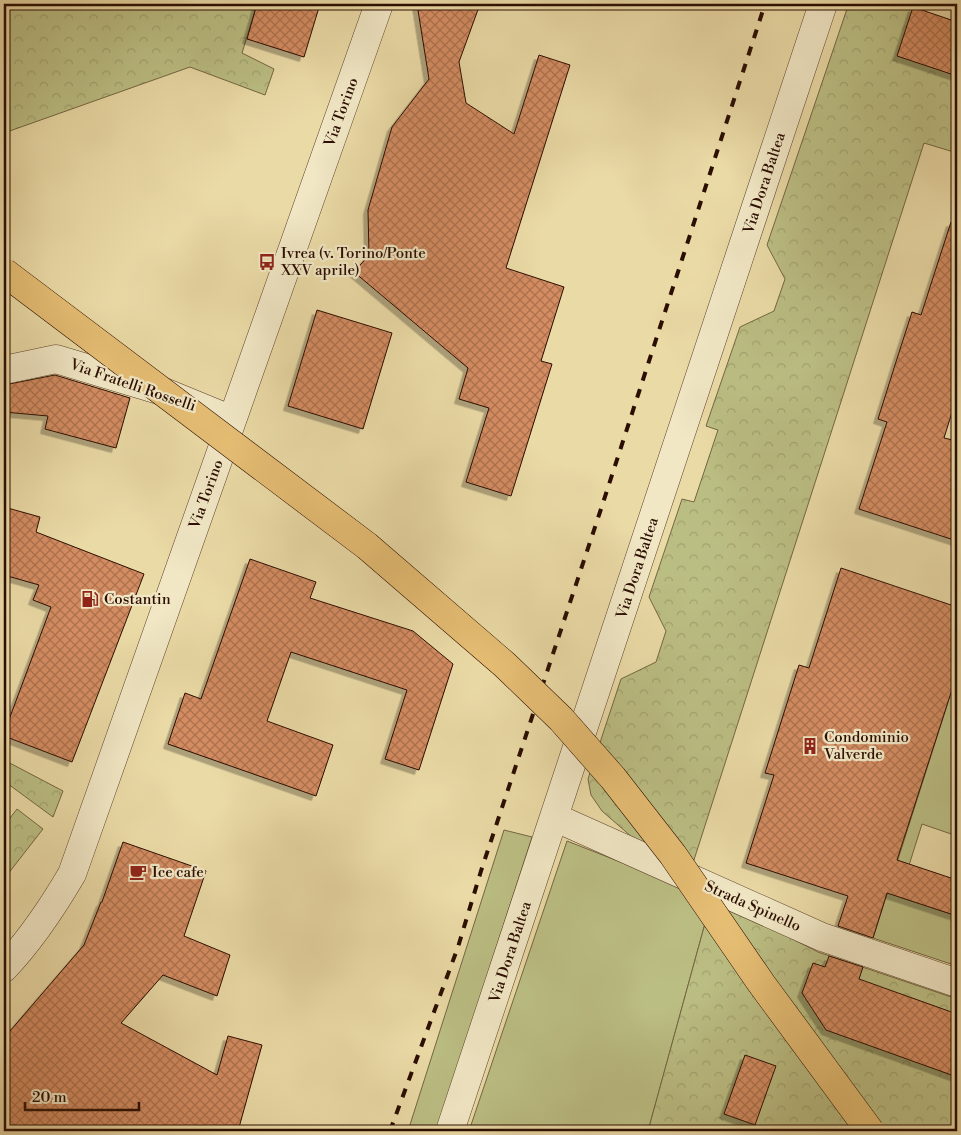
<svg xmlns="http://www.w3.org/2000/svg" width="961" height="1135" font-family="'Libre Bodoni',serif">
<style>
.grass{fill:#bbbe83;stroke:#736642}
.park{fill:url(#park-crowns);stroke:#736642}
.building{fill:url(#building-cross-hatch);stroke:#2b0d01;filter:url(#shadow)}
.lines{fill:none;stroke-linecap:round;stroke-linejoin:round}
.minor-casing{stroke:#5b402a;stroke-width:29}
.minor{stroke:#f1e7c5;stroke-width:28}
.rail{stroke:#2b0d01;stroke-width:4;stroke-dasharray:9 9;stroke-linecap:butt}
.major-bridge-casing{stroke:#2b0d01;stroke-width:29;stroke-linecap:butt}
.major-bridge{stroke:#e5bd73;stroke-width:28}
.labels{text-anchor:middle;stroke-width:4.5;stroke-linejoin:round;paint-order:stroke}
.street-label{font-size:15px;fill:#2b0d01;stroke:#f1e7c5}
.poi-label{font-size:15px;fill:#2b0d01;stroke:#f1e7c5;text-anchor:start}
</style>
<defs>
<pattern id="park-crowns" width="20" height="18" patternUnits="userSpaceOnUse" patternTransform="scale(1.25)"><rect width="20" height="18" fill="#bbbe83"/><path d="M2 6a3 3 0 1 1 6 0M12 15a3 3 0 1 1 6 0" fill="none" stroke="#a1a26f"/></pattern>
<pattern id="building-cross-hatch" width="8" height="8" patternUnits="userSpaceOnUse" patternTransform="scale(1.25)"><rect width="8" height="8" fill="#d48c62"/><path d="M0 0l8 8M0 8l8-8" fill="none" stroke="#ac714e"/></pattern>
<filter id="shadow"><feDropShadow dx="-4.5" dy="4.5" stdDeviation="0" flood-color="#0004"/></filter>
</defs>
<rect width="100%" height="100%" fill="#eadaa6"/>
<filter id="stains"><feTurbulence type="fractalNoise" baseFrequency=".004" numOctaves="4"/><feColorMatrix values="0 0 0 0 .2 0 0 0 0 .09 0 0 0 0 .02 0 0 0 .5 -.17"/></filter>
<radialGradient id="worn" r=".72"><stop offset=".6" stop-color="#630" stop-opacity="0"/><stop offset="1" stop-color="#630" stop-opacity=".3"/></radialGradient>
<!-- grass -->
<path class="grass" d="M 957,674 L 957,836 L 922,824 L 899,897 L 957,916 L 957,966 L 873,938 Z
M 504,830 L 532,837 L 437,1131 L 408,1131 Z
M 567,841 L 712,898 L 648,1131 L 469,1131 Z"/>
<!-- park -->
<path class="park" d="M 4,4 L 257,4 L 242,53 L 274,69 L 265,95 L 190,67 L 4,133 Z
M 850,4 L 902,4 L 957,22 L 957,153 L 924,143 L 693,863 L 633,838 L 602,811 L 591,795 L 588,779 L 621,679 L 656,662 L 666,631 L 649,597 L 682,499 L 694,502 L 718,430 L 706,426 L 740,327 L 774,311 L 785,279 L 767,245 L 847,9 Z
M 4,760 L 63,791 L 53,817 L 4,781 Z
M 17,809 L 43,829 L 4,879 L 4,826 Z
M 712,898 L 818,952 L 957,999 L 957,1131 L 648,1131 Z"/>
<!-- building -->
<path class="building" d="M 257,4 L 320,4 L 304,57 L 247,39 Z
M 417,4 L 480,4 L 459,62 L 466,103 L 514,134 L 539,55 L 570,65 L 506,268 L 564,287 L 541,361 L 552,364 L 511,496 L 466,482 L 489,408 L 459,399 L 468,368 L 354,272 L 369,255 L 368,210 L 392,127 L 429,79 Z
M 913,7 L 957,22 L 957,76 L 897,56 Z
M 951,222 L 957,223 L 957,396 L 944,438 L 957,441 L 957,541 L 859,509 L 887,422 L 878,419 L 895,365 L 912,312 L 921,315 Z
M 317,310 L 392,333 L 363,429 L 288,406 Z
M 55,375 L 130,398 L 116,448 L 45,429 L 48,416 L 4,412 L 4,385 Z
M 4,507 L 40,517 L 36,532 L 144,574 L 72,762 L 4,736 L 4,733 L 51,607 L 33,600 L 39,585 L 4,575 Z
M 250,559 L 316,582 L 310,598 L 413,631 L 453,664 L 419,770 L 385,759 L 407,690 L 291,652 L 267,721 L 333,745 L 316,796 L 168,744 L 185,693 L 201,699 Z
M 841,568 L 957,607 L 957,674 L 897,860 L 957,880 L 957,916 L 887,893 L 873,938 L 838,926 L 848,896 L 746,863 L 774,775 L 765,773 L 799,665 L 809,668 Z
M 123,842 L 206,871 L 184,936 L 230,955 L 217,996 L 163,975 L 121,1023 L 217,1075 L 228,1036 L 262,1045 L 238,1131 L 4,1131 L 4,1038 L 84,945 L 101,902 L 102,902 Z
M 829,956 L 863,967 L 859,979 L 957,1014 L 957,1077 L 826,1030 L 802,993 L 813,963 L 825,967 Z
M 745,1055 L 776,1066 L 755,1125 L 724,1114 Z"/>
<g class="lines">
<!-- minor casing -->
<g class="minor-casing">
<path id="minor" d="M 4,370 L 56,359 L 159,390 L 232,420
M 554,817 L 822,937 L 957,983
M 4,968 C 31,940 52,908 72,874 L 379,4
M 450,1131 L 823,4"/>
</g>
<!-- minor -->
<use href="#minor" class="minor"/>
<!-- rail -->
<path class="rail" d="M 390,1131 L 458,947 L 481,871 L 600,512 L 765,4"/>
<!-- major-bridge casing -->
<g class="major-bridge-casing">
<path id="major-bridge" d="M 4,272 L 367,546 L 505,665 L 561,719 L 613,778 L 673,855 L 761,983 L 870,1131"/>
</g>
<!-- major-bridge -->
<use href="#major-bridge" class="major-bridge"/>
</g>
<!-- icons -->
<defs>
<g id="bus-bare" transform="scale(1.35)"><path d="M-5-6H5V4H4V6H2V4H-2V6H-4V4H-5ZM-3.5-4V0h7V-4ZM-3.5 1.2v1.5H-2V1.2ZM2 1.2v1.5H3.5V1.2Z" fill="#8f2418" stroke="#f1e7c5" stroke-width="2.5" paint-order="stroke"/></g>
<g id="fuel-bare" transform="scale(1.35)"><path d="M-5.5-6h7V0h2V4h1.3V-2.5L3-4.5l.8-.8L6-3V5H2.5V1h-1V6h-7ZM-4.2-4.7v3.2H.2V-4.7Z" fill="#8f2418" stroke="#f1e7c5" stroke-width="2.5" paint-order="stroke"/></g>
<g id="building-bare" transform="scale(1.35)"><path d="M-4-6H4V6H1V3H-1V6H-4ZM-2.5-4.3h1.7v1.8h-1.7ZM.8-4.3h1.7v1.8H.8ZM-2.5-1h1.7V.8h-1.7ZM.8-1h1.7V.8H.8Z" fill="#8f2418" stroke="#f1e7c5" stroke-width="2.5" paint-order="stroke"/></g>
<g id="cafe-bare" transform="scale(1.35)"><path d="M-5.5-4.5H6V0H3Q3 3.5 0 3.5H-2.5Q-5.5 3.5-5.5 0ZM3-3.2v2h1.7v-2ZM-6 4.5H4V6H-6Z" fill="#8f2418" stroke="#f1e7c5" stroke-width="2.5" paint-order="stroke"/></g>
</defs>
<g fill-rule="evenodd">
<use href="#bus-bare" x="267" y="262"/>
<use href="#fuel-bare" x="90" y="599"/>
<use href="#building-bare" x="810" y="746"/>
<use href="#cafe-bare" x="138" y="872"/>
</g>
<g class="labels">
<!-- street labels -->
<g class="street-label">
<text transform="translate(341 112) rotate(-70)" y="5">Via Torino</text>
<text transform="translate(764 183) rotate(-72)" y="5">Via Dora Baltea</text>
<text transform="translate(133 385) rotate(19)" y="5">Via Fratelli Rosselli</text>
<text transform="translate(206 494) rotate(-70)" y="5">Via Torino</text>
<text transform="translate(637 568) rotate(-72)" y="5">Via Dora Baltea</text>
<text transform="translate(753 906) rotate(24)" y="5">Strada Spinello</text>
<text transform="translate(510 952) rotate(-72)" y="5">Via Dora Baltea</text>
</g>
<!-- poi labels -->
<g class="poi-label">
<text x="281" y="258">Ivrea (v. Torino/Ponte<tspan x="281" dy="17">XXV aprile)</tspan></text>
<text x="104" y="604">Costantin</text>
<text x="824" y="742">Condominio<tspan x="824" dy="17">Valverde</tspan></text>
<text x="152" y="877">Ice cafe</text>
</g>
</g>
<!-- margin -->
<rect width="961" height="1135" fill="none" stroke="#eadaa6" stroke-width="20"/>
<rect x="5" y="5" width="951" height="1125" fill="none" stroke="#2b0d01" stroke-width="2.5"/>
<rect x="10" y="10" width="941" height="1115" fill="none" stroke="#2b0d01"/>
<!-- scale -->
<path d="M25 1102v8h114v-8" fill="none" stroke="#2b0d01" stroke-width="2.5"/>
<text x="32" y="1102" font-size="15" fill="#2b0d01" stroke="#f1e7c5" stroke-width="4" paint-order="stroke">20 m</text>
<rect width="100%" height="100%" filter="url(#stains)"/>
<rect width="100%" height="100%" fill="url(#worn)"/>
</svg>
